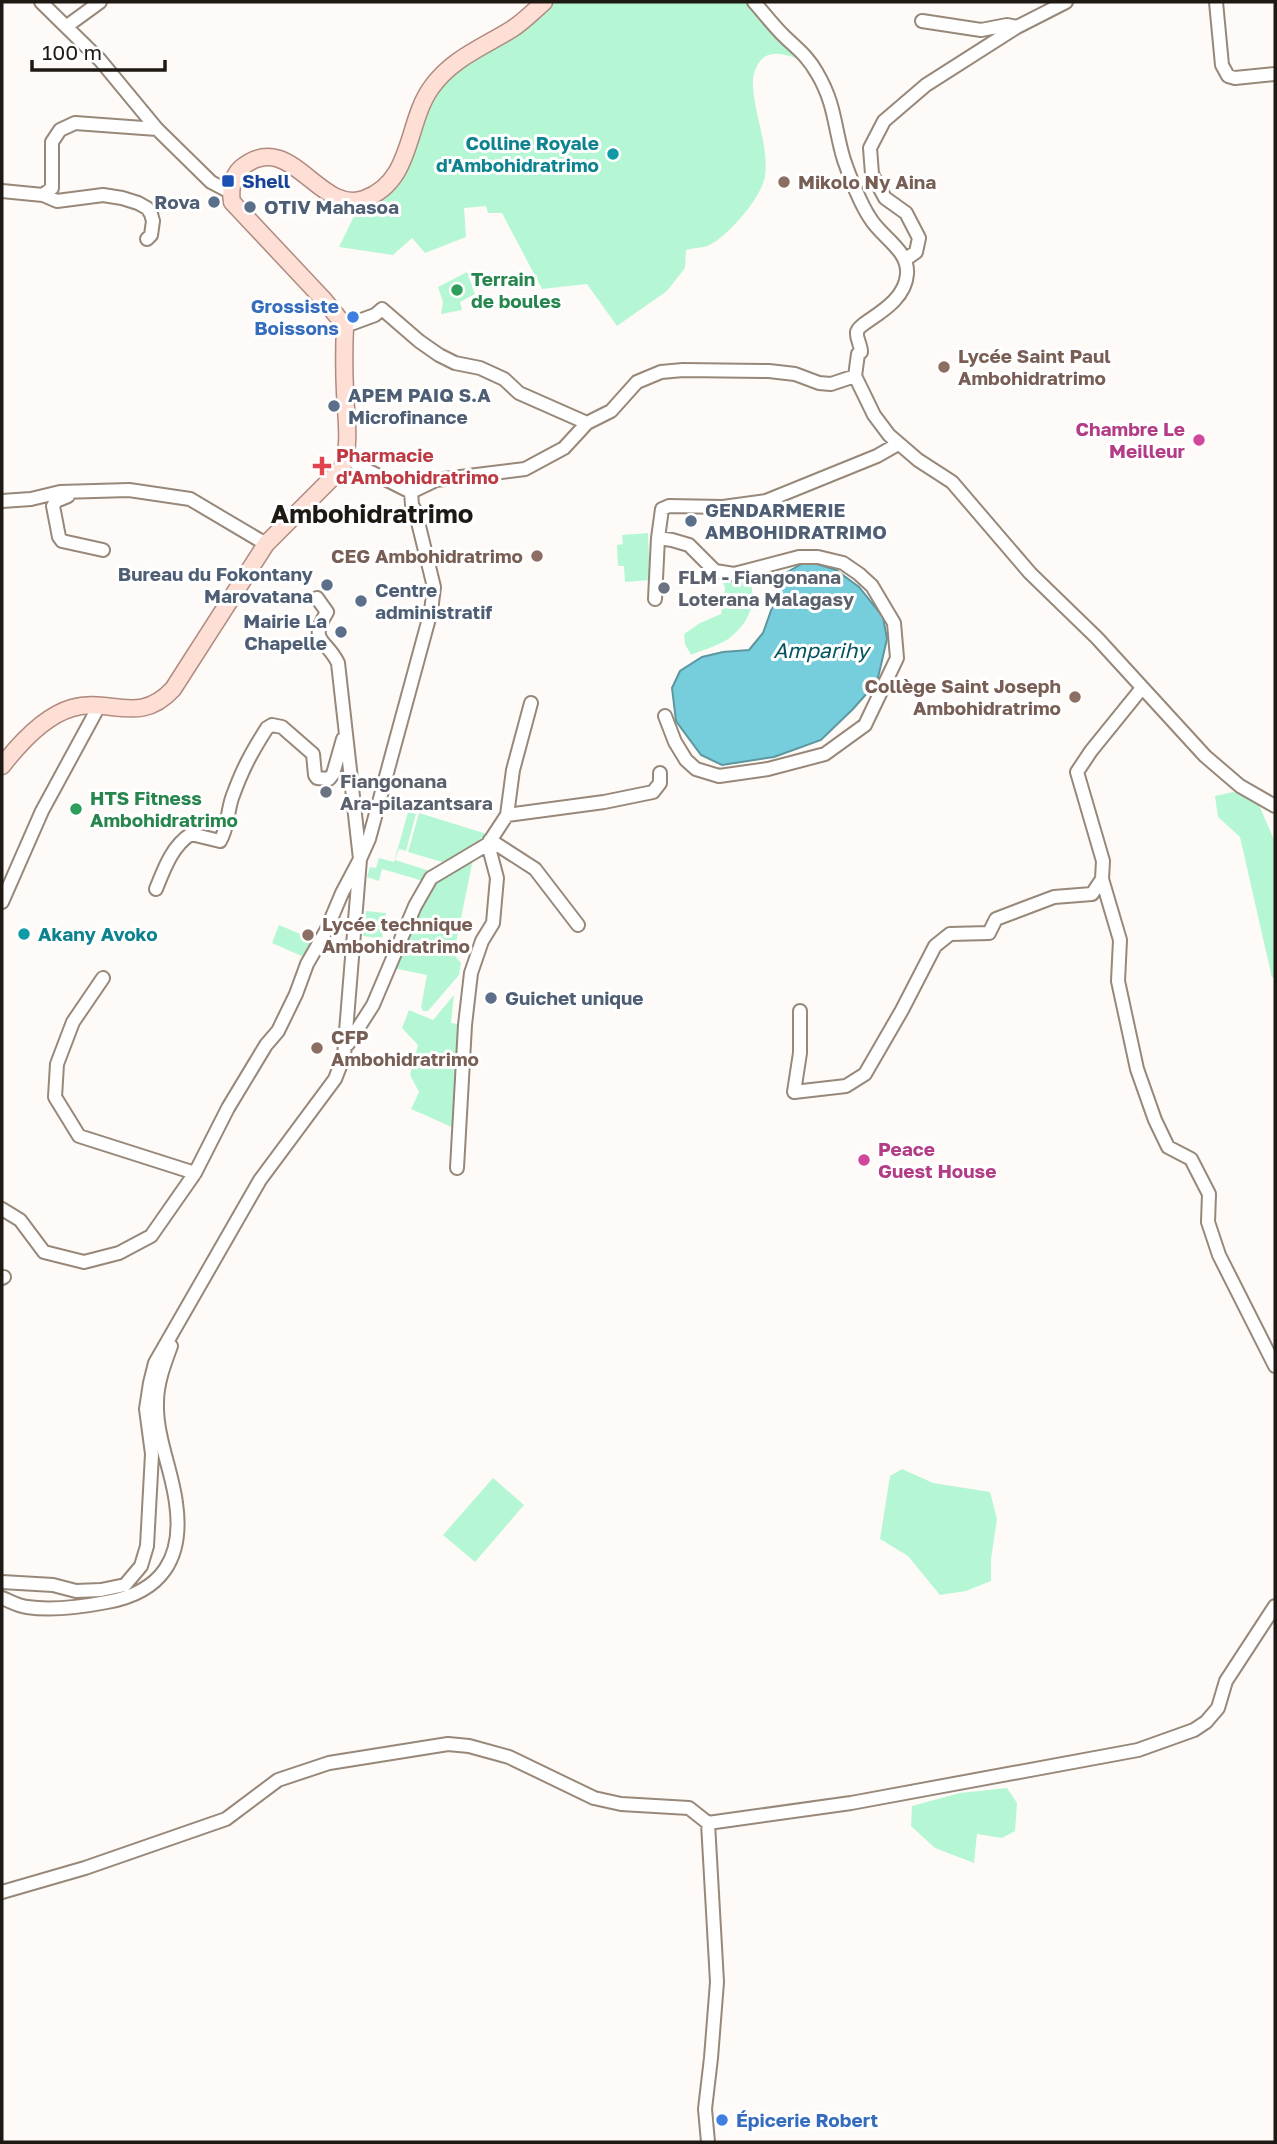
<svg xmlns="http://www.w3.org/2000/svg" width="1277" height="2144" font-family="'Golos Text',sans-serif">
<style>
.green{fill:#b5f7d4}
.water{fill:#76cddb;stroke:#5c979f;stroke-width:2}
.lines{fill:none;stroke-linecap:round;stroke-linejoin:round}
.minor-casing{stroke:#97887a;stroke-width:16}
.major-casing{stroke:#b08b80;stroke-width:19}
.minor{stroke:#fff;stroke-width:12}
.major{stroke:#fedfd6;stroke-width:16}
.culture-dot{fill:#0f9aa8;stroke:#fff;stroke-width:2.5}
.transit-dot{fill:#1a4fb4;stroke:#fff;stroke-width:2.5}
.education-dot{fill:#8d6e63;stroke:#fff;stroke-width:2.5}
.service-dot{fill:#5c6f8a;stroke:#fff;stroke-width:2.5}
.leisure-dot{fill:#2e9e5b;stroke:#fff;stroke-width:2.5}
.shop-dot{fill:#3f7fe0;stroke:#fff;stroke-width:2.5}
.hotel-dot{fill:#d1479c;stroke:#fff;stroke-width:2.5}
.health-dot{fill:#e0444e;stroke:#fff;stroke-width:2.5}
.worship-dot{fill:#6b7280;stroke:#fff;stroke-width:2.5}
.labels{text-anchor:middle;stroke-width:6;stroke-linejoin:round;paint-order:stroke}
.culture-label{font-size:19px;font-weight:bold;fill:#0d838f;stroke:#fff;text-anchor:end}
.transit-label{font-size:19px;font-weight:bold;fill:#164399;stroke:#fff;text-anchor:start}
.education-label{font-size:19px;font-weight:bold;fill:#785e54;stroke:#fff;text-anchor:start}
.service-label{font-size:19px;font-weight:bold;fill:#4e5e75;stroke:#fff;text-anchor:start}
.leisure-label{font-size:19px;font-weight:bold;fill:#27864d;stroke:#fff;text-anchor:start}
.shop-label{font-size:19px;font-weight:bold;fill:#366cbe;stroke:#fff;text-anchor:end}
.hotel-label{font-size:19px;font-weight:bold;fill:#b23c85;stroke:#fff;text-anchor:end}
.health-label{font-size:19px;font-weight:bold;fill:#be3a42;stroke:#fff;text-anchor:start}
.worship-label{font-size:19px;font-weight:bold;fill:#5b616d;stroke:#fff;text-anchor:start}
.water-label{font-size:21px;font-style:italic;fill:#03545f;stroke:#fff}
.district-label{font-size:26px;font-weight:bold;fill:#1f1914;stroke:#fff}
</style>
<rect width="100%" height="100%" fill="#fefaf7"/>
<!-- green -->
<path class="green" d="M 554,2 L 749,2 L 803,60 C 792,57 777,50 766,56 C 757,61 752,75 753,85 C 754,115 769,145 765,176 C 762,197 727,238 707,246 C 701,248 693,248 686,250 L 685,268 L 667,291 L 617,326 L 587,284 L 542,289 L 502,213 L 488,213 L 486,206 L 464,208 L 466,237 L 425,253 L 412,238 L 393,255 L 339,247 L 356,212 L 380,197 L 429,101 L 449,76 L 469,59 L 503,42 L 541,18 Z
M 467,272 L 475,294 L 460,302 L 462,310 L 441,314 L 443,302 L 438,287 Z
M 648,533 L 650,580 L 625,582 L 624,566 L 618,566 L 617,545 L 623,544 L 622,535 Z
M 741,575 L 749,577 C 757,601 751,620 732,636 C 723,644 703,650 691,655 L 685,644 L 684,634 L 700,623 L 721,614 L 725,589 L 723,582 Z
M 1233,792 L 1256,798 L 1275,842 L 1275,975 L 1272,978 L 1240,837 L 1218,817 L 1215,796 Z
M 408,812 L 416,814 L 406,851 L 399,849 L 395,860 L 430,871 L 427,882 L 382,869 L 379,881 L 367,877 L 370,867 L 376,868 L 379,858 L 394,862 Z
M 419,813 L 487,834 L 481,843 L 442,862 L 408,852 Z
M 473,859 L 456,943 L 450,950 L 461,963 L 459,975 L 428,1011 L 423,1011 L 421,1007 L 427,975 L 393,968 C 405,936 420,885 452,867 C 459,864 466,862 473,859 Z
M 366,911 L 386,913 L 382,939 L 363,936 Z
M 279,925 L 312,939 L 304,957 L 272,943 Z
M 454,995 L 451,1023 L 465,1025 L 454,1128 L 411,1109 L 419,1092 L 410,1075 L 418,1045 L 402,1028 L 409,1010 L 433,1020 Z
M 902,1469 L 933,1483 L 990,1492 L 997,1519 L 991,1559 L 991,1581 L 966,1591 L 940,1595 L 908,1556 L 880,1539 L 890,1476 Z
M 493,1478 L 524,1505 L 475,1562 L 443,1535 Z
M 1007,1788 L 1017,1803 L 1015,1831 L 1002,1838 L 977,1834 L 974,1863 L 935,1848 L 911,1826 L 912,1806 L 960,1793 Z"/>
<!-- water -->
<path class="water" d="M 807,561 L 836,570 L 859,587 L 883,617 L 887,639 L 877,682 L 853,709 L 821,740 L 774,757 L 722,765 L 701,755 L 676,721 L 672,688 L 680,671 L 702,657 L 723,652 L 749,650 L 763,633 L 784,574 Z"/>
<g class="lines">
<!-- minor casing -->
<g class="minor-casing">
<path id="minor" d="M 41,2 L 100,60 L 157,129 L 211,182 L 230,192
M 754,2 C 763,12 772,24 782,34 C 796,48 807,55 817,73 C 836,105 834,128 844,160 C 849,175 861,205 870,218 C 881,237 909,250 907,274 C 905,307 859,321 857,332 C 856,338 861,345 861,352 L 858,354 L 855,376
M 1216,2 L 1222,65 L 1228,76 L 1235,78 L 1275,74
M 922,21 L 981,30 L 1007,25 L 1017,27
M 67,26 L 100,2
M 2,191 L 43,195 L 57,201 L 103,195 L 122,198 L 138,203 L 147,208 L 151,214 L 153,221 L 151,235 L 147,239
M 43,195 L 52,188 L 52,142 L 60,130 L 75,123 L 157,129
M 906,259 L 916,252 L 919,238 L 906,213 L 885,198 L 872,174 L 870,148 L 884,121 L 926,85 L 1017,27 L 1066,2
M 345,326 L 375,315 L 382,309 L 419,341 L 439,355 L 455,363 L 480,368 L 504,379 L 519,393 L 587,423
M 346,456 L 363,468 L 411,492 L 436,480 L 525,469 L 564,448 L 587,423 L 611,411 L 637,382 L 661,372 L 683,370 L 769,371 L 795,374 L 819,383 L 831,384 L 855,376 L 874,415 L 889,435 L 918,460 L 952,482 L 1030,573 L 1097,638 L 1205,756 L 1240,786 L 1275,806
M 68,496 L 56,501 L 53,506 L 59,537 L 62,541 L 103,550
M 2,501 L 31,499 L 60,492 L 129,490 L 190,499 L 266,544
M 655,599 L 658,538
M 1142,688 L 1091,751 L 1077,772 L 1103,861 L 1102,879 L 1120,940 L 1118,981 L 1137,1069 L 1155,1120 L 1168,1147 L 1191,1159 L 1209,1194 L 1208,1222 L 1219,1255 L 1275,1366
M 665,716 L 675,742 L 686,760 L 696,769 L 719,776 L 768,769 L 825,754 L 865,725 L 897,658 L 894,623 L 872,586 L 859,574 L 843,563 L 818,557 L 799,557 L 734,574 L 715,571 L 689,545 L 672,540 L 658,538 L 662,509 L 669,506 L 723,507 L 766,501 L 877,456 L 898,444
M 507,815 L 604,802 L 653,792 L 660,783 L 660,773
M 490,840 L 535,869 L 578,925
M 156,889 C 164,869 172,846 191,834 L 220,841 C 228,828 227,813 232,798 C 242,770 251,753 267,728 L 272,725 L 282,727 L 313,754 L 315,775 L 317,778 L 329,779 L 333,774 L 343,739
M 2,902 L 42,811 L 99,706
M 103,978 L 73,1022 L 57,1064 L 55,1097 L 79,1136 L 195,1173
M 800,1011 L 800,1053 L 794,1092 L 846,1086 L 865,1074 L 902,1010 L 935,946 L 950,934 L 989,933 L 996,919 L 1054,897 L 1092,894 L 1102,879
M 348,1044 L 373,1005 L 415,906 L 431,878 L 488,844 L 507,815 L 513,770 L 531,703
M 457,1168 L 465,1025 L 471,973 L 482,941 L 493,923 L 497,878 L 488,844
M 2,1209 L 20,1220 L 44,1252 L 84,1262 L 119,1253 L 151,1236 L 195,1173 L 228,1108 L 266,1045 L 278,1031 L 296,994 L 307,964 L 326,931 L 342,893 L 360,859 L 369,839 L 431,611 L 434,587 L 415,510 L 412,505 L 411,492
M 2,1278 L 4,1277
M 2,1582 L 53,1585 L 76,1591 L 101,1590 L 125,1585 L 141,1566 L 147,1546 L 152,1454 L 146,1409 L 150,1383 L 155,1363 L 260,1180 L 335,1079 L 344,1056 L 360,859 L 338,663 C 326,638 308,643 327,612 L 317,598
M 2,1598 C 10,1601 18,1606 27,1607 C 53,1611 81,1607 107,1602 C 162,1592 184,1558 176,1503 C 172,1470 156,1437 157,1403 C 157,1383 164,1365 171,1346
M 708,1823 L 717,1982 L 711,2058 L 705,2109 L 708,2142
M 2,1892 L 85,1868 L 226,1819 L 278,1780 L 329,1763 L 448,1744 L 469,1746 L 509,1757 L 594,1798 L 621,1804 L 689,1808 L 708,1823 L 851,1803 L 1138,1750 L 1194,1730 L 1206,1722 L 1218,1708 L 1226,1681 L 1275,1606"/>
</g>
<!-- major casing -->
<g class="major-casing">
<path id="major" d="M 2,766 C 19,744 44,716 72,708 C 110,697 139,726 173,689 L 266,544 L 342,468 C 351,445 346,417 345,392 C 344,370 344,348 345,326 L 324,300 L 232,202 C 230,191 232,176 241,168 C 291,127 318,215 364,199 C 413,182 406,123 431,88 C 451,59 483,47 512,29 C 523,22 534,11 544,2"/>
</g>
<!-- minor -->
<use href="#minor" class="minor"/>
<!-- major -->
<use href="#major" class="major"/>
</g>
<!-- markers -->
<g class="culture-dot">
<circle cx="613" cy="154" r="7"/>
<circle cx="24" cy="934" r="7"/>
</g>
<rect class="transit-dot" x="221" y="174" width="14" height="14" rx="3.5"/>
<g class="education-dot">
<circle cx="784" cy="182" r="7"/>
<circle cx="944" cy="367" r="7"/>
<circle cx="537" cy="556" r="7"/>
<circle cx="1075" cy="697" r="7"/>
<circle cx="308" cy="935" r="7"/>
<circle cx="317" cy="1048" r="7"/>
</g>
<g class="service-dot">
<circle cx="214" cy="202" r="7"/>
<circle cx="250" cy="207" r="7"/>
<circle cx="334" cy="406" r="7"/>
<circle cx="691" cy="521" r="7"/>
<circle cx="327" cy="585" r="7"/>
<circle cx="361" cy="601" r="7"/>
<circle cx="341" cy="632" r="7"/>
<circle cx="491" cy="998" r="7"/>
</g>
<g class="leisure-dot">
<circle cx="457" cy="290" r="7"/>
<circle cx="76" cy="809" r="7"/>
</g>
<g class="shop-dot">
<circle cx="353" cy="317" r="7"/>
<circle cx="722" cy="2120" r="7"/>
</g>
<g class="hotel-dot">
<circle cx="1199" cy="440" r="7"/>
<circle cx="864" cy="1160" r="7"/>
</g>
<path class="health-dot" d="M318.5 455.5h7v7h7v7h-7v7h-7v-7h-7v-7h7z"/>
<g class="worship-dot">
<circle cx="664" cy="588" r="7"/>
<circle cx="326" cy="792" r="7"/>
</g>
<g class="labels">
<!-- culture labels -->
<g class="culture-label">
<text x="599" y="150">Colline Royale<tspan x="599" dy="22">d'Ambohidratrimo</tspan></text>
<text x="38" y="941" text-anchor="start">Akany Avoko</text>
</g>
<!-- transit labels -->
<g class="transit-label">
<text x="242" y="188">Shell</text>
</g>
<!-- education labels -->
<g class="education-label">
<text x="798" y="189">Mikolo Ny Aina</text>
<text x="958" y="363">Lycée Saint Paul<tspan x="958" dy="22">Ambohidratrimo</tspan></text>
<text x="523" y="563" text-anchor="end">CEG Ambohidratrimo</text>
<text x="1061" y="693" text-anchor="end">Collège Saint Joseph<tspan x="1061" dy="22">Ambohidratrimo</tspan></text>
<text x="322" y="931">Lycée technique<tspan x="322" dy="22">Ambohidratrimo</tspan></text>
<text x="331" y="1044">CFP<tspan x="331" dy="22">Ambohidratrimo</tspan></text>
</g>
<!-- service labels -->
<g class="service-label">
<text x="200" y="209" text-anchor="end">Rova</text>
<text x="264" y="214">OTIV Mahasoa</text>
<text x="348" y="402">APEM PAIQ S.A<tspan x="348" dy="22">Microfinance</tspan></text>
<text x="705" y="517">GENDARMERIE<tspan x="705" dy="22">AMBOHIDRATRIMO</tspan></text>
<text x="313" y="581" text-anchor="end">Bureau du Fokontany<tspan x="313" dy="22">Marovatana</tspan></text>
<text x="375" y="597">Centre<tspan x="375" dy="22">administratif</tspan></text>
<text x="327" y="628" text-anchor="end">Mairie La<tspan x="327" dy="22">Chapelle</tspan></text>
<text x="505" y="1005">Guichet unique</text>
</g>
<!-- leisure labels -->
<g class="leisure-label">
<text x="471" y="286">Terrain<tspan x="471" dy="22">de boules</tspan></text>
<text x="90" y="805">HTS Fitness<tspan x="90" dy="22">Ambohidratrimo</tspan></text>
</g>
<!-- shop labels -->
<g class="shop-label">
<text x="339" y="313">Grossiste<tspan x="339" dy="22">Boissons</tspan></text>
<text x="736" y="2127" text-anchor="start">Épicerie Robert</text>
</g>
<!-- hotel labels -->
<g class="hotel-label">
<text x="1185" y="436">Chambre Le<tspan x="1185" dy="22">Meilleur</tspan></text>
<text x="878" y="1156" text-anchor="start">Peace<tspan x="878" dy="22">Guest House</tspan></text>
</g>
<!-- health labels -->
<g class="health-label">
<text x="336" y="462">Pharmacie<tspan x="336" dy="22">d'Ambohidratrimo</tspan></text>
</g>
<!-- worship labels -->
<g class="worship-label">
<text x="678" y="584">FLM - Fiangonana<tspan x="678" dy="22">Loterana Malagasy</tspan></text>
<text x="340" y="788">Fiangonana<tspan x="340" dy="22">Ara-pilazantsara</tspan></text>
</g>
<!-- water labels -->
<g class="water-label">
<text x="821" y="658">Amparihy</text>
</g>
<!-- district labels -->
<g class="district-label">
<text x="372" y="523">Ambohidratrimo</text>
</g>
</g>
<!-- border -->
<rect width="1277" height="2144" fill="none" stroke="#1f1914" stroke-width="7"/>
<!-- scale -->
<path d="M32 60v10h133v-10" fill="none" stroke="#1f1914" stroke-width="3.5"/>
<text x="42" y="60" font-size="21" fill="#1f1914" stroke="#ffffff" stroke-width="5" paint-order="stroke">100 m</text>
</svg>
